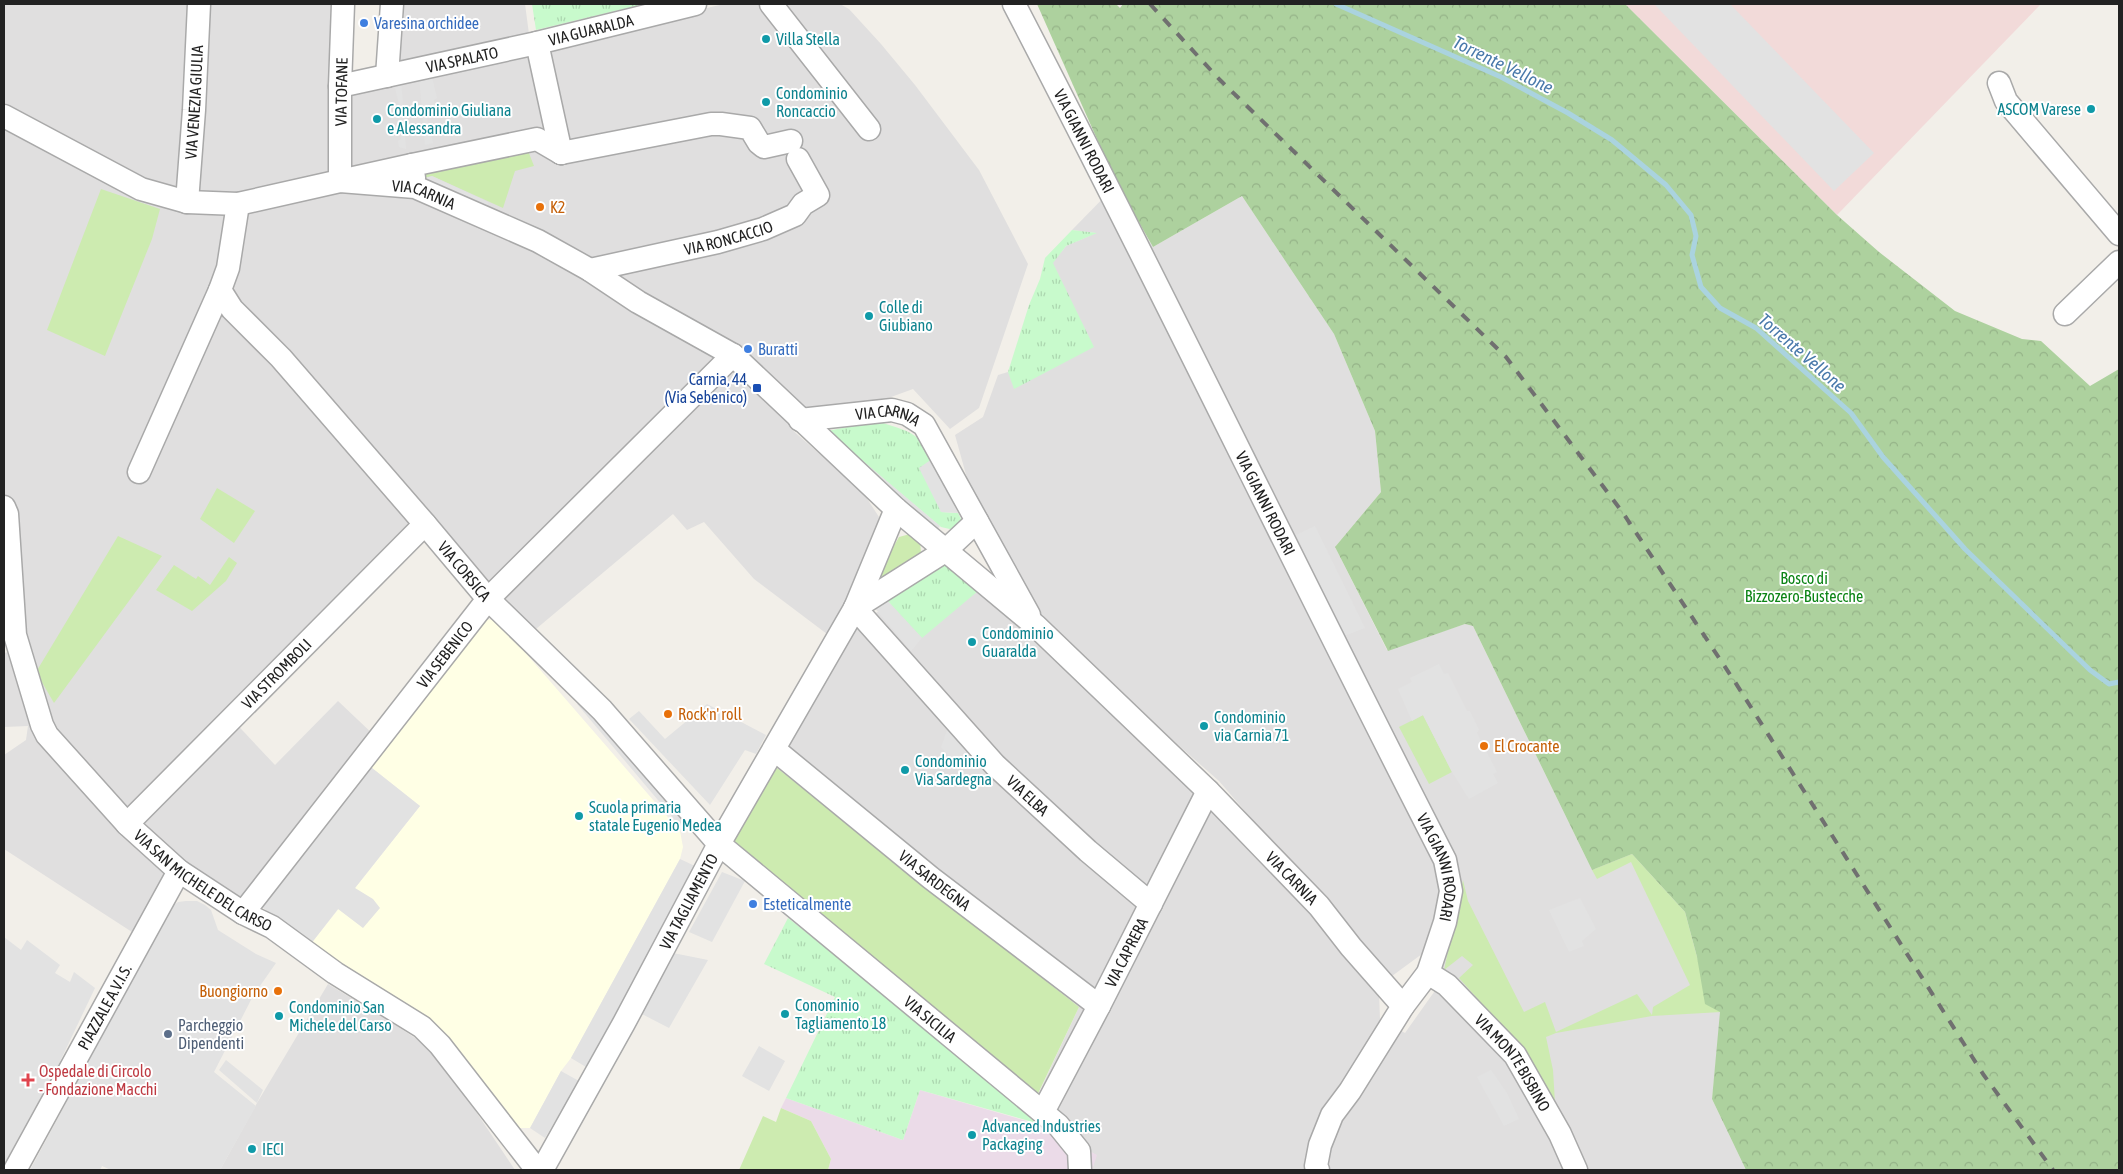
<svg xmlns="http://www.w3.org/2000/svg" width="2123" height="1174" font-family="'Asap Condensed',sans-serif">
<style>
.residential{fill:#e0dfdf}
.commercial{fill:#f2dad9}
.industrial{fill:#ebdbe8}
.education{fill:#ffffe5}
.grass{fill:#cdebb0}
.forest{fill:url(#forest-crowns)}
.park{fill:url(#park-tufts)}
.parking{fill:#e2e2e2}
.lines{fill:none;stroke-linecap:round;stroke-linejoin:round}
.stream{stroke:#aad3df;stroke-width:5}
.minor-casing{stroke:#a9a9a9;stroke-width:25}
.minor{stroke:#fff;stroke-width:22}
.rail{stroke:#707070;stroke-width:4;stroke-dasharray:10 10;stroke-linecap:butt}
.shop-dot{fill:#3f7fe0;stroke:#fff;stroke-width:2}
.culture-dot{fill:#0f9aa8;stroke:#fff;stroke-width:2}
.food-dot{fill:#e8710a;stroke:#fff;stroke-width:2}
.transit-dot{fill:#1a4fb4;stroke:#fff;stroke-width:2}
.service-dot{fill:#5c6f8a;stroke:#fff;stroke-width:2}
.health-dot{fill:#e0444e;stroke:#fff;stroke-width:2}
.labels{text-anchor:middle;stroke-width:4;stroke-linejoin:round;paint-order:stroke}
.shop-label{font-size:16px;fill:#366cbe;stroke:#fff;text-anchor:start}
.street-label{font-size:16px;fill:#222;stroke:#fff}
.culture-label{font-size:16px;fill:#0d838f;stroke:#fff;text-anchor:start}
.food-label{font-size:16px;fill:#c56008;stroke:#fff;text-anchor:start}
.transit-label{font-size:16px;fill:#164399;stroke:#fff;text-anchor:end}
.park-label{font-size:16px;fill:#0c8416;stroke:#fff}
.service-label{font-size:16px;fill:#4e5e75;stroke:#fff;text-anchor:start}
.health-label{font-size:16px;fill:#be3a42;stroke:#fff;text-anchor:start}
.water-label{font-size:18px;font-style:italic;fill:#4a7aab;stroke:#fff}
</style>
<defs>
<pattern id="forest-crowns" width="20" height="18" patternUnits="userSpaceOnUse" patternTransform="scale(1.25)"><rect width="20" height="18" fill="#add19e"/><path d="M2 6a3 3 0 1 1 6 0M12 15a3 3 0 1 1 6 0" fill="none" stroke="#95b388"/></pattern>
<pattern id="park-tufts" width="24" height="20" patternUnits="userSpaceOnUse" patternTransform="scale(1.25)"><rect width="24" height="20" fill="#c8facc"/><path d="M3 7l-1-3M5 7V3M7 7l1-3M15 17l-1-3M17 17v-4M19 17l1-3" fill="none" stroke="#acd6af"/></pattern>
</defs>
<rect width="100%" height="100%" fill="#f2efe9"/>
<!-- residential -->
<path class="residential" d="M 4,4 L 340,4 L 334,86 L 382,79 L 385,4 L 525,4 L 531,49 L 724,4 L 840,4 L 849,9 L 881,44 L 915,85 L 979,170 L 1028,264 L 979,408 L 950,429 L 913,389 L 847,413 L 807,414 L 790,428 L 862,491 L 879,517 L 872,555 L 827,634 L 754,579 L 704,522 L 687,530 L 673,514 L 530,634 L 419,520 L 228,715 L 275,765 L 338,701 L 376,737 L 244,900 L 176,860 L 132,932 L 4,849 L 4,755 L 26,740 L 28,726 L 4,727 L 4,653 L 26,648 L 13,511 L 4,494 Z
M 1117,184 L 1153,247 L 1242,196 L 1334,334 L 1375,431 L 1381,492 L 1335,547 L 1387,650 L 1465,624 L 1473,626 L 1592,870 L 1632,854 L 1721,1012 L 1712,1099 L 1746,1170 L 1578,1170 L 1479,1003 L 1422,954 L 1392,976 L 1313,890 L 1219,781 L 1040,623 L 975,507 L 955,435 L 983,417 L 998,375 L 1008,372 L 1015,382 L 1053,262 L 1066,246 L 1096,233 L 1072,230 Z
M 948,568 L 1032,634 L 1198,798 L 1255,842 L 1379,991 L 1380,1019 L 1405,1033 L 1439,985 L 1509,1054 L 1571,1170 L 1092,1170 L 1096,1155 L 1077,1144 L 1036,1099 L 1079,1007 L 777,768 L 855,626 Z
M 328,984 L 391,1022 L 436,1052 L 515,1170 L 220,1170 L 257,1103 Z"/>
<!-- commercial -->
<path class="commercial" d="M 1625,4 L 2041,4 L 1837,215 Z"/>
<!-- industrial -->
<path class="industrial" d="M 920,1090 L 1037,1124 L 1097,1155 L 1092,1170 L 828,1170 L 831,1159 L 811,1121 L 781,1108 L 786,1098 L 903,1140 Z"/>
<!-- education -->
<path class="education" d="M 481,619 L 497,620 L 680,831 L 683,847 L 680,859 L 571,1058 L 561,1071 L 530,1128 L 520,1128 L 508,1124 L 438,1027 L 310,945 L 420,806 L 367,764 Z"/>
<!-- grass -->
<path class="grass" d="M 527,148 L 534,166 L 515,171 L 503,208 L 432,176 L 424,178 L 421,168 Z
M 101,189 L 160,209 L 152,239 L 105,356 L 47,330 Z
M 217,488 L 255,511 L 234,543 L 200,519 Z
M 910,534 L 920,540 L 921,553 L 869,589 L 899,537 Z
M 118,536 L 162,556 L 54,703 L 36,672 Z
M 229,557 L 237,563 L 226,581 L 192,611 L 156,590 L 174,565 L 196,579 L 198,576 L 210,585 Z
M 1423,715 L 1452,772 L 1429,784 L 1399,727 Z
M 777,768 L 1079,1007 L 1035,1100 L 731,844 Z
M 1632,854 L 1685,912 L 1697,957 L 1721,1012 L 1652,1016 L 1556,1033 L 1546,1037 L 1553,1070 L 1555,1103 L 1530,1058 L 1459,978 L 1473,965 L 1462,956 L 1444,970 L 1463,880 L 1468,901 L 1524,1012 L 1545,1002 L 1556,1032 L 1637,994 L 1652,1015 L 1653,1007 L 1690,985 L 1631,862 L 1597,879 L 1592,870 Z
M 781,1108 L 811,1121 L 831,1159 L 828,1170 L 739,1170 L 763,1116 L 776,1122 Z"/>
<!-- forest -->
<path class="forest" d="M 1037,4 L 1116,4 L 1120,8 L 1123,4 L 1625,4 L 1837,215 L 1879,252 L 1955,311 L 2022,339 L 2041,341 L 2090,386 L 2119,369 L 2119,1170 L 1746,1170 L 1712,1099 L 1720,1012 L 1705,1004 L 1697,957 L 1685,912 L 1632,854 L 1592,870 L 1473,626 L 1465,624 L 1388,651 L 1335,547 L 1381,492 L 1375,431 L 1334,334 L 1242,196 L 1153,247 L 1117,184 Z"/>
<!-- park -->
<path class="park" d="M 532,4 L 644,4 L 536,30 Z
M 1072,230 L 1097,233 L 1066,246 L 1053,263 L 1094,347 L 1014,389 L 1008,372 L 1029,305 L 1040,279 L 1045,258 Z
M 883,423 C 895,427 909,430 919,439 C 938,455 937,489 941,512 L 958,513 L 962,521 L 954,530 L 941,527 L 827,431 L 858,425 Z
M 943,560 L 978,591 L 922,638 L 885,598 Z
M 788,918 L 1054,1128 L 920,1090 L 903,1140 L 786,1098 L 835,997 L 764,964 Z"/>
<!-- parking -->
<path class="parking" d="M 1654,4 L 1730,4 L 1874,153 L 1834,191 Z
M 431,73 L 437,98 L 434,100 L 437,115 L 427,118 L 433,143 L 425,145 L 419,76 Z
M 401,77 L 406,149 L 399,147 L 398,141 L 401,139 L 397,125 L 400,122 L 396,106 L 399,105 L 393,79 Z
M 432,176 L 488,202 L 487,211 L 423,179 Z
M 837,439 L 940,526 L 934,534 Z
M 932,459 L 958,513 L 941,512 L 919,468 Z
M 1315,526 L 1365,628 L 1344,636 L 1296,535 Z
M 885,598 L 922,638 L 911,651 L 873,606 Z
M 1439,664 L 1444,674 L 1448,673 L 1467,711 L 1470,711 L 1479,730 L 1477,733 L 1497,772 L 1493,774 L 1498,783 L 1469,799 L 1452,772 L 1423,715 L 1412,721 L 1398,689 L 1412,682 L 1410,678 Z
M 586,698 L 693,822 L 684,831 L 577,704 Z
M 707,704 L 766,735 L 756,754 L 745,750 L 710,805 L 629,719 L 639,711 L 665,739 Z
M 948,728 L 974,759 L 969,765 L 956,764 L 941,747 Z
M 367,764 L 420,806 L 355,888 L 373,899 L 380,908 L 363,928 L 338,909 L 310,945 L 257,903 Z
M 680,859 L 697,867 L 586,1067 L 571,1058 Z
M 722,872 L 745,881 L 712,942 L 689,932 Z
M 1580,898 L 1596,929 L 1582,941 L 1584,946 L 1569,952 L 1549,910 Z
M 186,901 L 197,901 L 205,905 L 211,910 L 218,930 L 256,954 L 276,963 L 253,996 L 214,1072 L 256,1106 L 220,1170 L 111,1170 L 102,1166 L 100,1170 L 30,1170 L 171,907 L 178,902 Z
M 4,937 L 21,950 L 27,940 L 60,965 L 55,973 L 70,982 L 74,972 L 95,988 L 55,1072 L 4,1165 Z
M 673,953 L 708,960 L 669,1028 L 640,1013 Z
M 759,1046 L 785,1061 L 769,1091 L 742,1076 Z
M 226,1060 L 263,1090 L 257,1103 L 219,1070 Z
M 1491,1070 L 1507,1093 L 1519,1119 L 1504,1126 L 1477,1077 Z
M 561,1071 L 579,1081 L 545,1138 L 530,1128 Z"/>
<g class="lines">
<!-- stream -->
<path class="stream" d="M 1336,4 L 1501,77 L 1568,113 L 1612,140 L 1666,185 L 1691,215 L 1696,236 L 1692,255 L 1701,287 L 1720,308 L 1756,328 L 1851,413 L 1883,457 L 1965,549 L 2090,670 L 2109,684 L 2119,682"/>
<!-- minor casing -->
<g class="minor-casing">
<g id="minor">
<path d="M 343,4 L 340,86 L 340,181 L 412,165"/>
<path d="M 771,4 L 869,129"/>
<path id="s1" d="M 1014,4 C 1162,288 1299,576 1445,860 L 1451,891 L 1445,922 L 1428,973 L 1403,1006"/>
<path d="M 387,76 L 392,4"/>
<path d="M 1999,83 L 2006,101 L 2119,234"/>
<path id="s2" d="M 340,86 L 537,43"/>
<path id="s3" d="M 4,116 L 141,189 L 187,202 L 238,204 L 340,181 L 415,187 L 538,241 L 590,270 L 638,302 L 733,355 L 896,509 L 1036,626 L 1208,791 L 1319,906 L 1351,947 L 1403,1006 L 1350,1091 L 1332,1115 L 1320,1145 L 1316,1166 L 1318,1170"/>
<path id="s4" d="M 561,153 L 537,43 L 695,4"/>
<path d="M 561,153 L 711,124 L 721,124 L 750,128 L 759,143 L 764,147 L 791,141"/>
<path d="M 414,178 L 412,165 L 537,139 L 561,153"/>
<path id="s5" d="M 187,202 L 194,110 L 199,4"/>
<path id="s6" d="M 238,204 L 228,268 L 220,290 L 232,309 L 281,358 L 425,524 L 488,599 L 602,710 L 719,844 L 1058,1125 L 1079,1151 L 1080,1170"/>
<path id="s7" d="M 590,270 L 718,242 L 763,229 L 795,215 L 803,204 L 818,195 L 798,159"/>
<path d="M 2065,314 L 2119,262"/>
<path id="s8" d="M 800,420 L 892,410 L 907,414 L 924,425 L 1029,615"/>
<path d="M 139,472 L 220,290"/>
<path id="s9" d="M 4,507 L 7,514 L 15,635 L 42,725 L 47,735 L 127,824 L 179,871 L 243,913 L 272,927 L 335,973 L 422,1027 L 440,1045 L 537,1170"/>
<path id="s10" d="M 855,608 L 995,765 L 1088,851 L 1151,904"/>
<path d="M 855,608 L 945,551 L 977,521"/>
<path id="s11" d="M 775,750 L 931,878 L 1099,1006"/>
<path id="s12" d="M 127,824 L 425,524"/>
<path id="s13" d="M 243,913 L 488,599 L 733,355"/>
<path id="s14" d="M 1428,973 L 1447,985 L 1515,1055 L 1560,1134 L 1576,1170"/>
<path id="s15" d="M 1043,1112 L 1099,1006 L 1208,791"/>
<path id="s16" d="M 15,1170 L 179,871"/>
<path id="s17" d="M 542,1170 L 624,1023 L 719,844 L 855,608 L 896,509"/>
</g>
</g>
<!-- minor -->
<use href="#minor" class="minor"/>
<!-- rail -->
<path class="rail" d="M 1150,4 L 1219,79 L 1506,357 L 1623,513 L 1735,682 L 1983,1074 L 2053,1170"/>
</g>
<!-- markers -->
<g class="shop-dot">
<circle cx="364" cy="23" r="5"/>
<circle cx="748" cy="349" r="5"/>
<circle cx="753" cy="904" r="5"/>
</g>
<g class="culture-dot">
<circle cx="766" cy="39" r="5"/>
<circle cx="766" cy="102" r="5"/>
<circle cx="2091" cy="109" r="5"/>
<circle cx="377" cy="119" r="5"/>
<circle cx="869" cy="316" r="5"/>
<circle cx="972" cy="642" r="5"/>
<circle cx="1204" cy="726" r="5"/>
<circle cx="905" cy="770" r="5"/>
<circle cx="579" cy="816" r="5"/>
<circle cx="785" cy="1014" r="5"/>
<circle cx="279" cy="1016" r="5"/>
<circle cx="972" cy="1135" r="5"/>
<circle cx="252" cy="1149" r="5"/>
</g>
<g class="food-dot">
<circle cx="540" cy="207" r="5"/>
<circle cx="668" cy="714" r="5"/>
<circle cx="1484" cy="746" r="5"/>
<circle cx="278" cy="991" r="5"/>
</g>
<rect class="transit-dot" x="752" y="383" width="10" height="10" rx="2.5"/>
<circle class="service-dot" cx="168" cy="1034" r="5"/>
<path class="health-dot" d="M25.5 1072.5h5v5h5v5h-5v5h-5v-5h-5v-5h5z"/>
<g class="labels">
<!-- shop labels -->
<g class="shop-label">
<text x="374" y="29">Varesina orchidee</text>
<text x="758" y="355">Buratti</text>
<text x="763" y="910">Esteticalmente</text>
</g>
<!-- street labels -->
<g class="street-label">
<text dy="6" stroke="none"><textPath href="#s4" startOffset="168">VIA GUARALDA</textPath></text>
<text dy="6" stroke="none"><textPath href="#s2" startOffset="125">VIA SPALATO</textPath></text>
<text transform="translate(341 92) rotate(-89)" y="6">VIA TOFANE</text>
<text dy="6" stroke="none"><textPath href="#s5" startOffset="100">VIA VENEZIA GIULIA</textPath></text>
<text dy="6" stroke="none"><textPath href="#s1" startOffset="154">VIA GIANNI RODARI</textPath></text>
<text dy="6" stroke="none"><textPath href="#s3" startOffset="444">VIA CARNIA</textPath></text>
<text dy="6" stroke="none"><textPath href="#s7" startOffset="142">VIA RONCACCIO</textPath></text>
<text dy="6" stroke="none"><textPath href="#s8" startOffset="89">VIA CARNIA</textPath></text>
<text dy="6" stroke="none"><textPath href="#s1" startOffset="559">VIA GIANNI RODARI</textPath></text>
<text dy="6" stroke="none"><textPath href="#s6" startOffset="461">VIA CORSICA</textPath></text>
<text dy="6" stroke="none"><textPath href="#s13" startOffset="328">VIA SEBENICO</textPath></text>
<text dy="6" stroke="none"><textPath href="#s12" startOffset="212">VIA STROMBOLI</textPath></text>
<text dy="6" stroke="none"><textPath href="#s10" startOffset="255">VIA ELBA</textPath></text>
<text dy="6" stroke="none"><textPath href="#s1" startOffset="964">VIA GIANNI RODARI</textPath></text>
<text dy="6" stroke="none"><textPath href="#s3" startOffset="1560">VIA CARNIA</textPath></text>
<text dy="6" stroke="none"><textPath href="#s9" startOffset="449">VIA SAN MICHELE DEL CARSO</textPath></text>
<text dy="6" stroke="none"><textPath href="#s11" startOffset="206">VIA SARDEGNA</textPath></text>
<text dy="6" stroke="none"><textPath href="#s17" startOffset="306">VIA TAGLIAMENTO</textPath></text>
<text dy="6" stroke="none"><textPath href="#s15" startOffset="180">VIA CAPRERA</textPath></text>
<text dy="6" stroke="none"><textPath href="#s16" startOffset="186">PIAZZALE A.V.I.S.</textPath></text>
<text dy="6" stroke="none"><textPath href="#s6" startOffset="1109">VIA SICILIA</textPath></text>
<text dy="6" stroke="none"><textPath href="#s14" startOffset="125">VIA MONTE BISBINO</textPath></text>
</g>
<!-- culture labels -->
<g class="culture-label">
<text x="776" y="45">Villa Stella</text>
<text x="776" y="99">Condominio<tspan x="776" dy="18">Roncaccio</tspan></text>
<text x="2081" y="115" text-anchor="end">ASCOM Varese</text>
<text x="387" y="116">Condominio Giuliana<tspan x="387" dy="18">e Alessandra</tspan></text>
<text x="879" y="313">Colle di<tspan x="879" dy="18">Giubiano</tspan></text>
<text x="982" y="639">Condominio<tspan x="982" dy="18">Guaralda</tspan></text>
<text x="1214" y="723">Condominio<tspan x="1214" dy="18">via Carnia 71</tspan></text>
<text x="915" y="767">Condominio<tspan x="915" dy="18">Via Sardegna</tspan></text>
<text x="589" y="813">Scuola primaria<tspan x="589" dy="18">statale Eugenio Medea</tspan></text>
<text x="795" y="1011">Conominio<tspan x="795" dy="18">Tagliamento 18</tspan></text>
<text x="289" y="1013">Condominio San<tspan x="289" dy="18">Michele del Carso</tspan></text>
<text x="982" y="1132">Advanced Industries<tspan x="982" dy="18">Packaging</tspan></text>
<text x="262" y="1155">IECI</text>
</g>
<!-- food labels -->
<g class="food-label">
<text x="550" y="213">K2</text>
<text x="678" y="720">Rock'n' roll</text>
<text x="1494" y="752">El Crocante</text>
<text x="268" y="997" text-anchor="end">Buongiorno</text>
</g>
<!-- transit labels -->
<g class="transit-label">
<text x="747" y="385">Carnia, 44<tspan x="747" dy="18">(Via Sebenico)</tspan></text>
</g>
<!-- park labels -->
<g class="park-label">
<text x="1804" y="584">Bosco di<tspan x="1804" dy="18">Bizzozero-Bustecche</tspan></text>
</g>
<!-- service labels -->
<g class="service-label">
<text x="178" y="1031">Parcheggio<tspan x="178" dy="18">Dipendenti</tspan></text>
</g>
<!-- health labels -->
<g class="health-label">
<text x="39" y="1077">Ospedale di Circolo<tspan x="39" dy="18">- Fondazione Macchi</tspan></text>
</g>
<!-- water labels -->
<g class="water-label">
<text transform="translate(1503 65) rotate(26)" y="6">Torrente Vellone</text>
<text transform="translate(1802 353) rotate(41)" y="6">Torrente Vellone</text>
</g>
</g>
<!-- border -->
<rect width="2123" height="1174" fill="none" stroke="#222222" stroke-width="10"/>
</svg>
